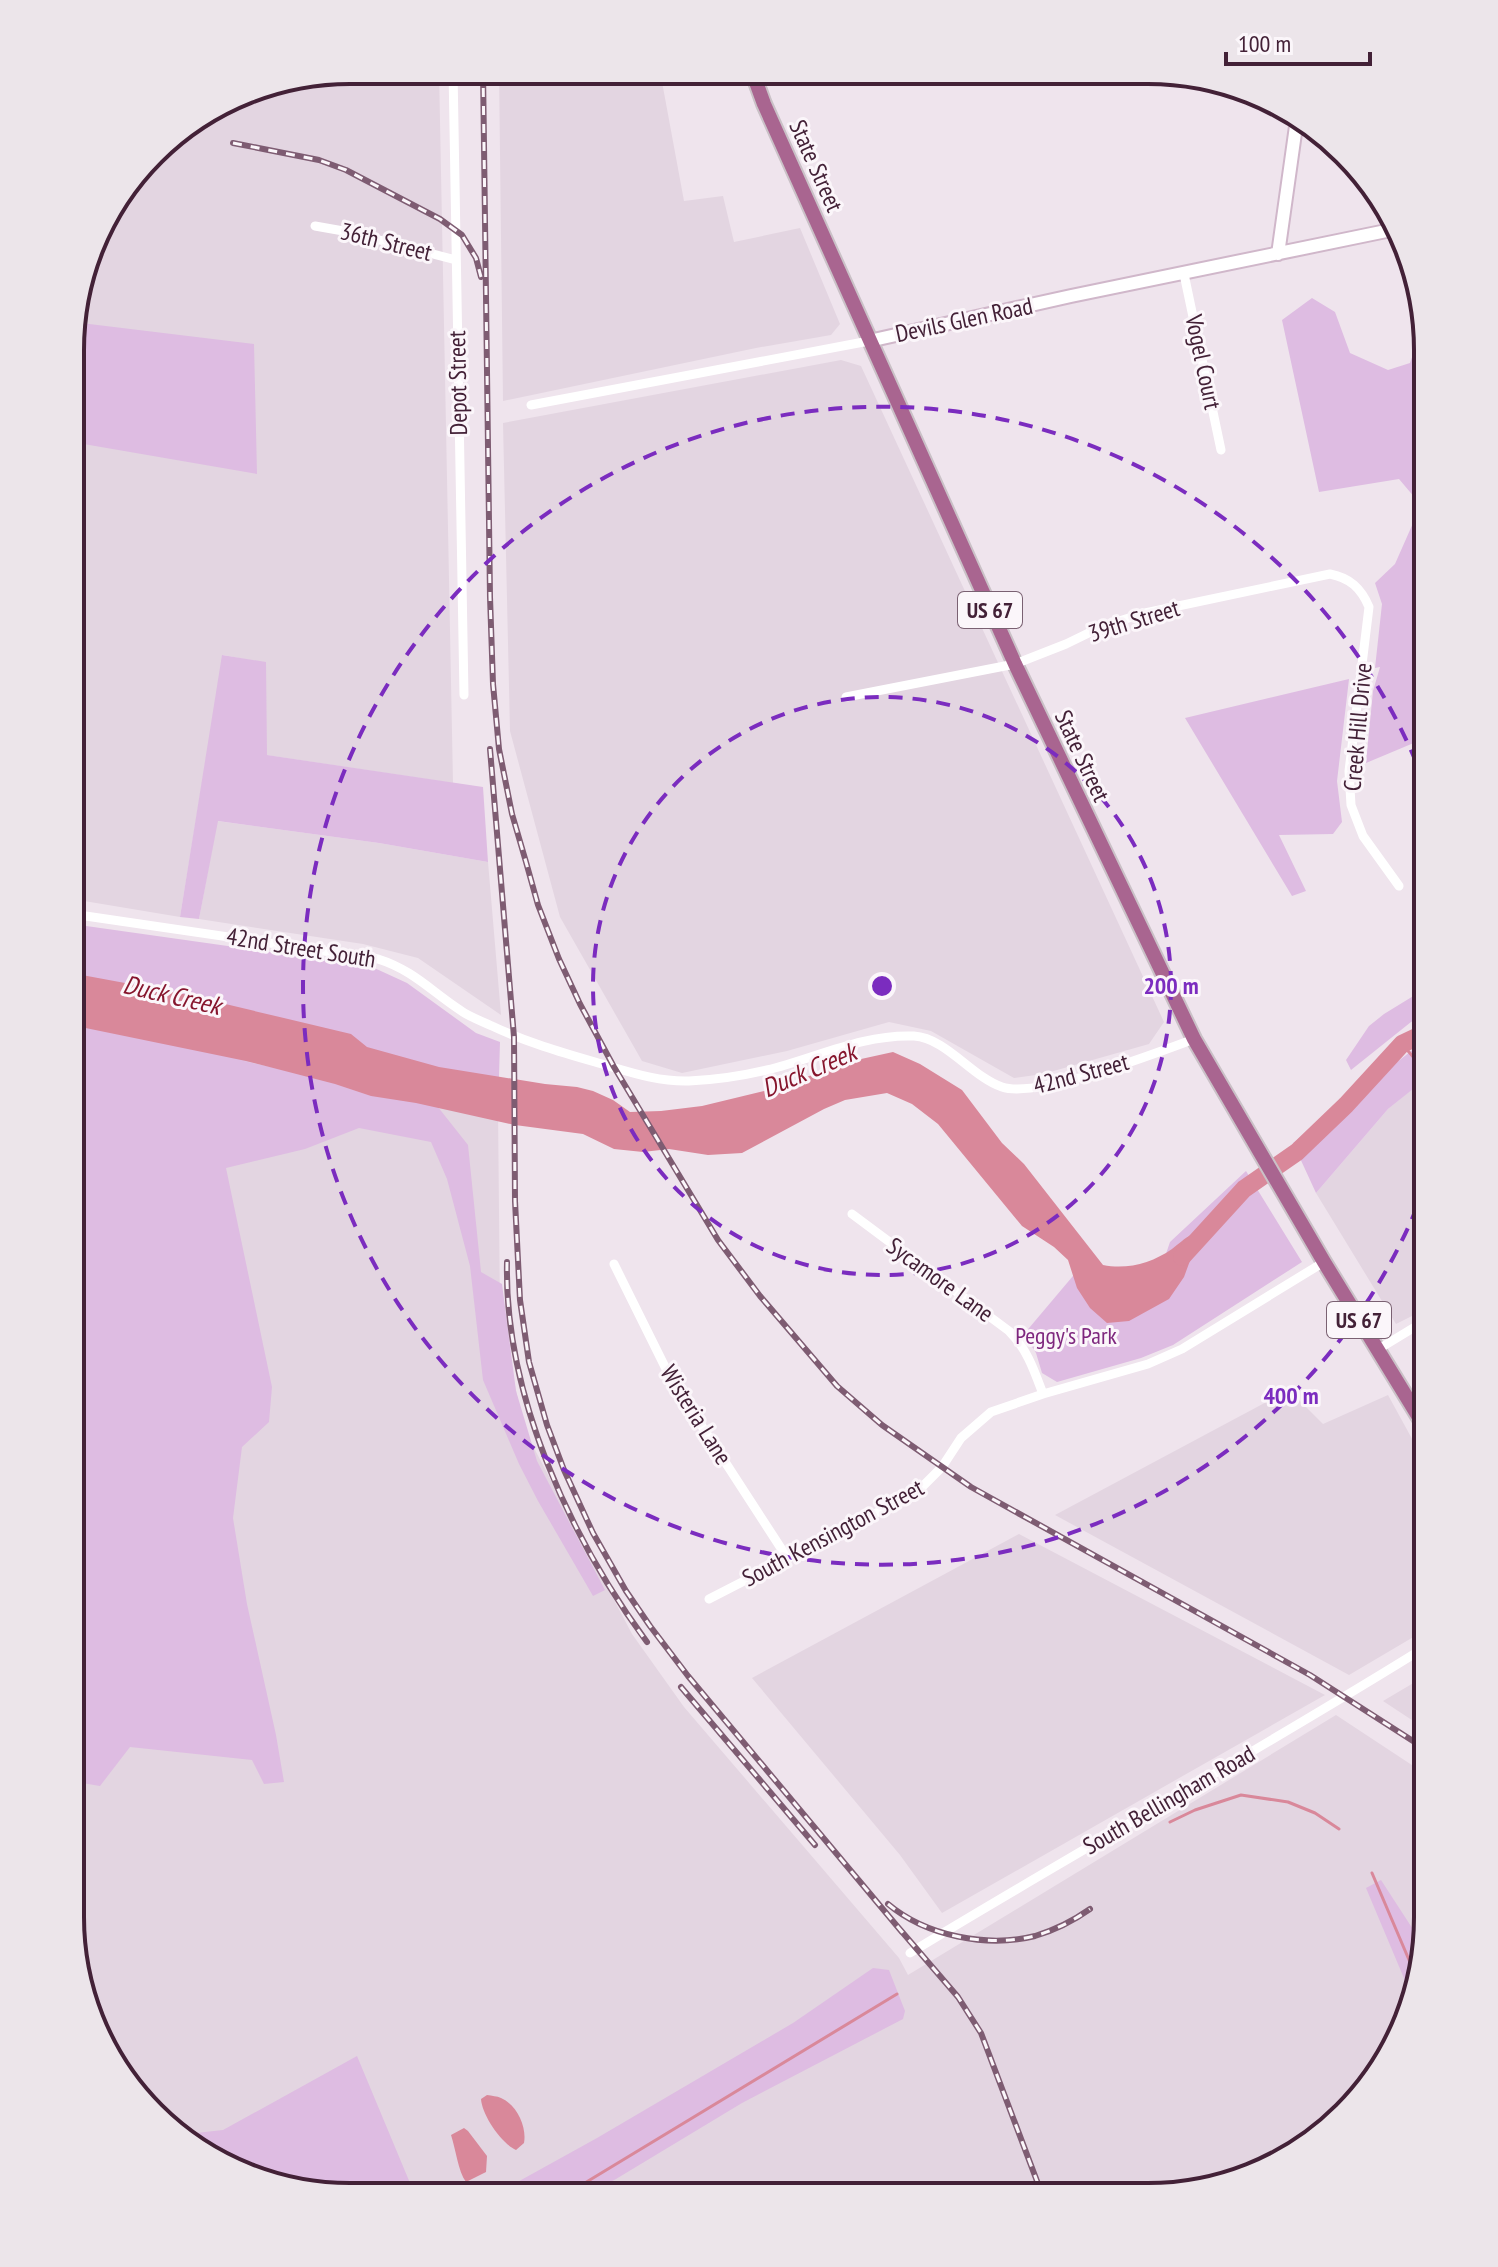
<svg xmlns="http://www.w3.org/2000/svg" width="1498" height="2267" font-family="'PT Sans Narrow',sans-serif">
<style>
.built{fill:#e3d5e1}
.green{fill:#debce2}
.water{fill:#d9889a}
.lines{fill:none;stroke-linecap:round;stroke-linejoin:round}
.stream{stroke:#d9889a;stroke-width:3}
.river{stroke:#d9889a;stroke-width:18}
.secondary-casing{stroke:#d0b7ca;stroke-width:16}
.primary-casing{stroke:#cac1c7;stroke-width:18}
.street{stroke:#fff;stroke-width:9}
.secondary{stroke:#fff;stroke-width:12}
.primary{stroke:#a96590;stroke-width:14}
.rail-casing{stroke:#7e5c72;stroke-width:6}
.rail{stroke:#fbf6fa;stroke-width:3;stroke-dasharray:9;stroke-linecap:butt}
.ring{fill:none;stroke:#7b2cbf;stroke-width:4;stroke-dasharray:14 10}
.labels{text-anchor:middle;stroke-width:6;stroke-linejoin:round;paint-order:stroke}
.shield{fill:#fbf6fa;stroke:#7a6172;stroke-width:2}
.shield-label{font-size:22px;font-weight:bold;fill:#432137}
.street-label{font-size:24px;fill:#432137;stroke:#fbf6fa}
.park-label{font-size:24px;fill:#7e277e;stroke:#fbf6fa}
.water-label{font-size:26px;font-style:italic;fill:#86152d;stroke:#fbf6fa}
.rim{fill:none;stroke:#432137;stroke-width:4}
.centre{fill:#7b2cbf;stroke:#fbf6fa;stroke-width:4}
.ring-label{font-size:24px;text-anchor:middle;font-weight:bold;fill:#7b2cbf;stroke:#fbf6fa;stroke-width:6;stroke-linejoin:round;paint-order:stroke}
</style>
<rect width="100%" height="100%" fill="#efe4ed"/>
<!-- built -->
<path class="built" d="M 350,70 L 439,70 L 453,783 L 266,755 L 266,663 L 223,655 L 180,917 L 72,899 L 72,313 L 107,210 L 166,139 L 260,85 Z
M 499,70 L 660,71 L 684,201 L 723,196 L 734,242 L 800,228 L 840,324 L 831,335 L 756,348 L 503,401 Z
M 841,360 L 861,366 L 1164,1022 L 1149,1044 L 1043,1074 L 1014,1078 L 931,1031 L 889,1022 L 787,1051 L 682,1073 L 642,1061 L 560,917 L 510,731 L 503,423 Z
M 217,821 L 379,843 L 488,862 L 501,1015 L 418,958 L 363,944 L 199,919 Z
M 71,1025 L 498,1109 L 500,1312 L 524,1429 L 632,1634 L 684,1707 L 899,1958 L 908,1975 L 1336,1715 L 1427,1775 L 1427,1936 L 1413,2007 L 1370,2087 L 1256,2176 L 1148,2197 L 314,2195 L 180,2139 L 91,2025 L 70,1917 Z
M 1428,1076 L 1428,1308 L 1396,1324 L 1316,1193 L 1388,1109 Z
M 1289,1390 L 1323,1424 L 1388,1395 L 1428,1468 L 1427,1629 L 1349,1675 L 1055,1515 Z
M 1019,1534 L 1325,1695 L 942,1913 L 900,1855 L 752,1678 Z
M 1427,1675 L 1427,1730 L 1383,1701 Z"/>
<!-- green -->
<path class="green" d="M 1312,298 L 1335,312 L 1350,353 L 1388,370 L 1410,363 L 1423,325 L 1428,350 L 1428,737 L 1366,763 L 1373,691 L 1380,667 L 1375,668 L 1382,604 L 1375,583 L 1395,564 L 1421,505 L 1399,479 L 1319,492 L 1282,320 Z
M 81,323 L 254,344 L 257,474 L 72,442 L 72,430 L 83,430 Z
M 222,655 L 266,662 L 267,755 L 483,787 L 488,862 L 379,843 L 218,821 L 199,919 L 180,917 Z
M 1349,679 L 1337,781 L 1342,822 L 1333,834 L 1279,835 L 1306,891 L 1292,896 L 1185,718 Z
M 72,924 L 370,966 L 407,983 L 476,1033 L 500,1042 L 498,1109 L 239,1060 L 434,1102 L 468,1145 L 481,1272 L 502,1284 L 516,1391 L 537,1461 L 605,1590 L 593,1596 L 538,1501 L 519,1464 L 483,1380 L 470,1266 L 447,1179 L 431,1142 L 359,1128 L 305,1149 L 226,1168 L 272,1387 L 269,1422 L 242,1447 L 233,1518 L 247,1604 L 276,1735 L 284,1782 L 264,1784 L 252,1760 L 130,1747 L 100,1786 L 70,1781 Z
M 1428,987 L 1428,1012 L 1411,1022 L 1351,1070 L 1346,1060 L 1369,1026 L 1384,1014 Z
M 1428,1038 L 1428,1091 L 1418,1085 L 1388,1109 L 1316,1193 L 1293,1143 Z
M 1246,1171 L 1302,1262 L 1173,1345 L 1141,1358 L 1057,1382 L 1042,1373 L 1036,1353 L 1024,1334 L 1078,1270 L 1155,1286 L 1170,1242 Z
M 1381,1880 L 1418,1937 L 1421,1969 L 1414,2002 L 1366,1888 Z
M 873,1968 L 889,1970 L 905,2011 L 903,2019 L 742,2103 L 616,2179 L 586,2195 L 494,2195 L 597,2138 L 793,2023 Z
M 357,2056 L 415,2195 L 314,2195 L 180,2139 L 175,2133 L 187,2134 L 223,2130 Z"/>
<!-- water -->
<path class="water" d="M 71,973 L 179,993 L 351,1034 L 367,1047 L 439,1067 L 545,1084 L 577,1087 L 593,1091 L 613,1100 L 630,1112 L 661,1111 L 702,1106 L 772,1089 L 852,1061 L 893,1052 L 920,1064 L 962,1090 L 1002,1143 L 1024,1164 L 1103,1265 C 1127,1270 1152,1263 1172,1249 C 1180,1243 1183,1239 1193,1234 L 1198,1239 L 1184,1277 L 1169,1299 L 1129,1321 L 1107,1323 L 1090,1308 L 1077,1288 L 1068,1260 L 1054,1247 L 1022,1226 L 938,1124 L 912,1104 L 887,1093 L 845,1100 L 824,1109 L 742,1153 L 708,1155 L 669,1149 L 643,1152 L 614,1149 L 583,1134 L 515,1125 L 416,1103 L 371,1096 L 335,1084 L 246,1061 L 71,1025 Z
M 487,2095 C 492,2096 497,2096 501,2098 C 517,2105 527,2127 524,2143 L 516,2150 C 501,2143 482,2115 481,2099 Z
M 464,2128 L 468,2131 L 487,2156 L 486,2172 L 466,2182 C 458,2171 456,2150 451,2135 Z"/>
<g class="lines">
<!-- stream -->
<path class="stream" d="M 1402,1044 L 1428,1074
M 1170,1822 L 1195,1810 L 1241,1795 L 1288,1802 L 1315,1813 L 1339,1829
M 1372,1873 L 1418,1981
M 565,2195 L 897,1994"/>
<!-- river -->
<path class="river" d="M 1182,1257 L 1244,1189 L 1297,1152 L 1346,1105 L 1402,1044 L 1421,1035 L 1428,1028"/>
<!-- secondary casing -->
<g class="secondary-casing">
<path id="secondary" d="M 1278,254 L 1297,119
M 869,341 L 1071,296 L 1396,229"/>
</g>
<!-- primary casing -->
<g class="primary-casing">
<path id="primary" d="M 752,71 L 764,104 L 1015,664 L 1194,1039 L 1324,1262 L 1428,1432"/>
</g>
<!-- street -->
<path class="street" d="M 453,70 L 464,695
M 315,226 L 349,232 L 456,260
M 1184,274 L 1221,450
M 531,405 L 869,341
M 846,697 L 1015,664 L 1066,644 L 1103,626 L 1145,613 L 1330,574 C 1350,578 1361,588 1369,607 L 1349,771 L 1351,805 L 1363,836 L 1399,886
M 72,914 L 378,959 C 413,970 431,991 460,1010 C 469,1017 482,1021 492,1026 C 526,1042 560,1052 595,1062 C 627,1071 656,1082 689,1081 C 715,1080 742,1076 767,1070 C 816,1058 862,1034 914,1036 C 946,1038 972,1077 1002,1087 C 1037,1099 1156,1053 1194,1039
M 852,1214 L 1009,1331 C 1027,1349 1034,1370 1043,1394
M 614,1264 L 670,1377 L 788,1559
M 1377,1350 L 1428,1319
M 709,1599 L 917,1492 L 942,1467 L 961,1438 L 991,1412 L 1043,1394 L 1148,1364 L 1182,1349 L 1324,1262
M 910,1953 C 1081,1849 1257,1752 1427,1646"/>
<!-- secondary -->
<use href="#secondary" class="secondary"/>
<!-- primary -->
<use href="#primary" class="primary"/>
<!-- rail casing -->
<g class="rail-casing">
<path id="rail" d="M 483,70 L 490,597 L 493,684 L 499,749 L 512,814 L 526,862 L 538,905 L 559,959 L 580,1004 L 614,1067 L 718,1240 L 760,1296 L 837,1386 L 882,1425 L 971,1487 L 1310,1675 L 1427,1750
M 233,143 L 319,160 L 346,170 L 440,219 L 462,235 L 476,258 L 481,277
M 490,749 L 514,1037 L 515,1201 L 520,1300 L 529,1362 L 547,1425 L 564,1470 L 593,1533 L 626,1591 L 650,1626 L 688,1676 L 902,1932
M 507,1262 C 504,1394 570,1538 647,1642
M 681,1687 L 815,1845
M 888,1904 C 926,1936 987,1948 1035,1936 C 1055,1930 1073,1921 1090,1909
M 897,1926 L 958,1997 L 981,2033 L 1043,2197"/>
</g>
<!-- rail -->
<use href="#rail" class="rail"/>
</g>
<!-- distance rings -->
<g class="ring">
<circle cx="882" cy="986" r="289"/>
<path d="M1426 1184A579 579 0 1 1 1428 793"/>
</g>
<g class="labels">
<!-- shield labels -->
<g class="shield">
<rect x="958" y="592" width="64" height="36" rx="6"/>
<rect x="1327" y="1302" width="64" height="36" rx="6"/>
</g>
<g class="shield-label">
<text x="990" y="618">US 67</text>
<text x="1359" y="1328">US 67</text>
</g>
<!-- street labels -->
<g class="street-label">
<text transform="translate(816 166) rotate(66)" y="8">State Street</text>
<text transform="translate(386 242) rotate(14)" y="8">36th Street</text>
<text transform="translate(964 320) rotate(-12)" y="8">Devils Glen Road</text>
<text transform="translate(1203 362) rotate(78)" y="8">Vogel Court</text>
<text transform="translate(458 383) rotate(-91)" y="8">Depot Street</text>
<text transform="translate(1134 621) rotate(-17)" y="8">39th Street</text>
<text transform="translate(1358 727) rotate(-85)" y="8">Creek Hill Drive</text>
<text transform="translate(1082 756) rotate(65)" y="8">State Street</text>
<text transform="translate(301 948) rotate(9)" y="8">42nd Street South</text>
<text transform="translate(1081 1074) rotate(-15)" y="8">42nd Street</text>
<text transform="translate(940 1280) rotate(36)" y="8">Sycamore Lane</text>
<text transform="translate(696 1415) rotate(58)" y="8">Wisteria Lane</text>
<text transform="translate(833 1533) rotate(-28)" y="8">South Kensington Street</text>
<text transform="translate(1169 1800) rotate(-30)" y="8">South Bellingham Road</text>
</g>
<!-- park labels -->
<g class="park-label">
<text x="1066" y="1344">Peggy's Park</text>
</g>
<!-- water labels -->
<g class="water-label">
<text transform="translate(172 995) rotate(13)" y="9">Duck Creek</text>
<text transform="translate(809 1070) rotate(-23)" y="9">Duck Creek</text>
</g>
</g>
<!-- crop -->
<path d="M0 0H1498V2267H0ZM350 84H1148A266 266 0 0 1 1414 350V1917A266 266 0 0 1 1148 2183H350A266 266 0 0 1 84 1917V350A266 266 0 0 1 350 84Z" fill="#ece5ea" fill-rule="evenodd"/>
<path class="rim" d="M350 84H1148A266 266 0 0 1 1414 350V1917A266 266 0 0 1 1148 2183H350A266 266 0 0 1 84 1917V350A266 266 0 0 1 350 84Z"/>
<circle cx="882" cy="986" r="12" class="centre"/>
<g class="ring-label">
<text x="1171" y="994">200 m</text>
<text x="1291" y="1404">400 m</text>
</g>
<!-- scale -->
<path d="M1226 52v12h144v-12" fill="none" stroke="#432137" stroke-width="4"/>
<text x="1238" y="52" font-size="24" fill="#432137" stroke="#fbf6fa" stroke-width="6" paint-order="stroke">100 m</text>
</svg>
